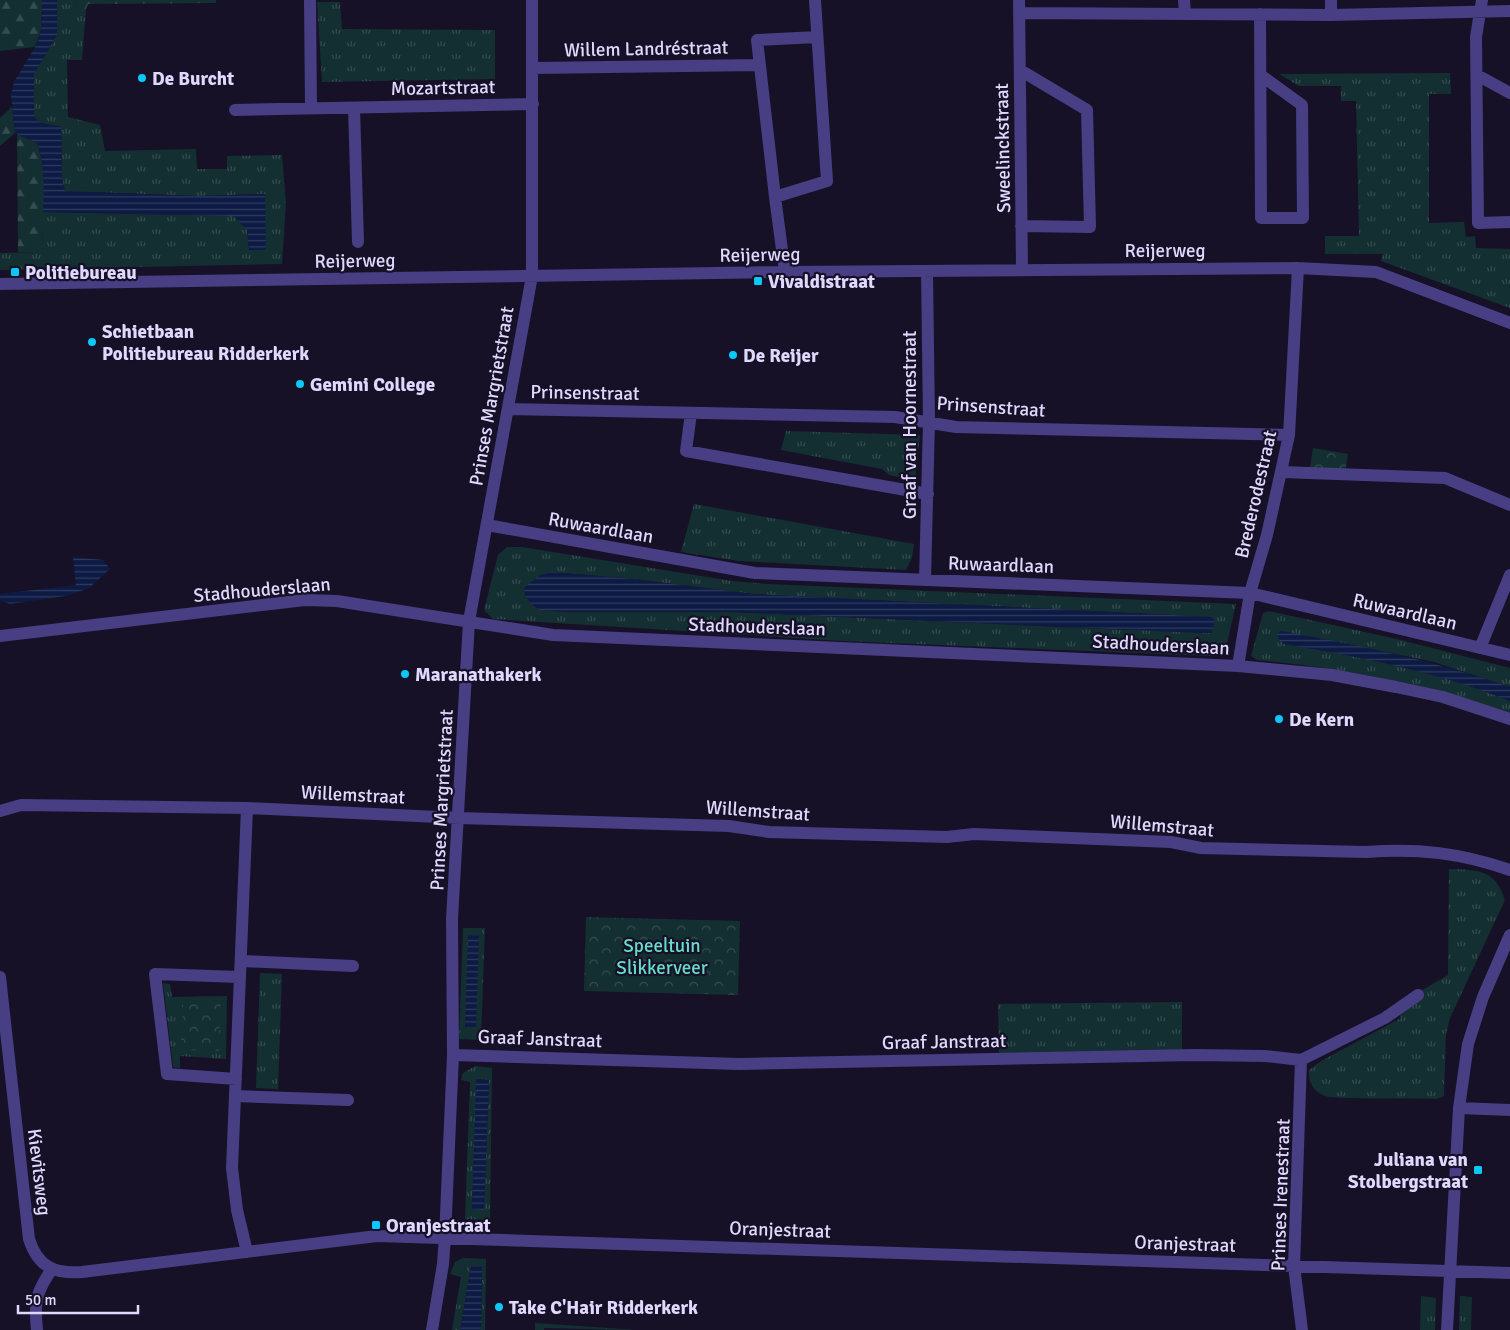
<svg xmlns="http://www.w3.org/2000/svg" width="1510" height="1330" font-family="Signika,sans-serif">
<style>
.grass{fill:url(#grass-tufts);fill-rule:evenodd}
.forest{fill:url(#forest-firs)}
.park{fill:url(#park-crowns)}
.water{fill:url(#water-rules)}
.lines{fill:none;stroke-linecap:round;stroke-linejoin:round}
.street{stroke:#473e84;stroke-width:12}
.poi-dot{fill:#0cc8f6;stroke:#161127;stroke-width:2}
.labels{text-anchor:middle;stroke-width:4.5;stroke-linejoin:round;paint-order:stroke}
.street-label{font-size:19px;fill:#e0d8fd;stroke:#161127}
.poi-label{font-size:19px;font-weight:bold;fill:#e0d8fd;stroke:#161127;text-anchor:start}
.park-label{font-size:19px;fill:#66dcc9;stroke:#161127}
</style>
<defs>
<pattern id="grass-tufts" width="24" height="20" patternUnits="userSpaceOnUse" patternTransform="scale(1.25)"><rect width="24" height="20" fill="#142f31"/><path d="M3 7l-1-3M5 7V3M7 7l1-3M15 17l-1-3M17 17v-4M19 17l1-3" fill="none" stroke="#364c50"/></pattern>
<pattern id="forest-firs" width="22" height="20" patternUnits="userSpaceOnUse" patternTransform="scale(1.25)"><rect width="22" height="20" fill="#142f31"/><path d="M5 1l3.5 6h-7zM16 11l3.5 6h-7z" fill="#364c50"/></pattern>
<pattern id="park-crowns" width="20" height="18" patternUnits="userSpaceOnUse" patternTransform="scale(1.25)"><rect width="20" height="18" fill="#142f31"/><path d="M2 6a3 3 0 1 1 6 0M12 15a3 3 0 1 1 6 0" fill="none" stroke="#364c50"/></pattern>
<pattern id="water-rules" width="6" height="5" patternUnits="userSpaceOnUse" patternTransform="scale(1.25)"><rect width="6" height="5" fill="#0d1b44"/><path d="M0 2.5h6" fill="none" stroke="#303b60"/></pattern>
</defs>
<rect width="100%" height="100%" fill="#161127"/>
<!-- grass -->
<path class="grass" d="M 57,0 L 75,0 L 76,9 L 86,9 L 82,60 L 67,60 L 68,117 L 100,125 L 105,151 L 196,149 L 197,169 L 227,169 L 227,156 L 282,155 L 286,203 L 282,264 L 0,270 L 0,253 L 42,252 L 43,212 L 234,216 L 247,230 L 249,250 L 265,194 L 197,196 L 65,191 L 62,178 L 61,127 L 41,123 L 34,117 L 34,73 L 57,35 Z
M 317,2 L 340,2 L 342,29 L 495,30 L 495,79 L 322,82 Z
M 1450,73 L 1451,94 L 1429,94 L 1429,223 L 1464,222 L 1466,237 L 1475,236 L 1476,248 L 1510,249 L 1510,308 L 1381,261 L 1383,254 L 1325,254 L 1325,236 L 1359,236 L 1356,101 L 1341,101 L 1341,86 L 1299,86 L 1279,74 Z
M 786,431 L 920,435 L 915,481 L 889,475 L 882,469 L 781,450 Z
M 694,504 L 914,544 L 912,558 L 906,570 L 739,561 L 681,552 Z
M 507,547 L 522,547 L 732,581 L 768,584 L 1236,604 L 1225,652 L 1211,656 L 842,641 L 493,619 L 484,610 L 498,555 ZM 552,572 L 634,579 L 753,594 L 1212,617 L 1125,630 L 734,612 Z
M 1269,611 L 1397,639 L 1510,668 L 1510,687 L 1434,662 L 1372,649 L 1284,644 C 1360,656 1438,671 1510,701 L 1510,713 C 1427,685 1344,668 1257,660 L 1251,656 L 1263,613 Z
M 1449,869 C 1478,870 1495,869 1505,900 L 1450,1018 L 1446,1034 L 1444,1096 L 1437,1099 C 1408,1098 1379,1099 1351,1098 C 1342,1097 1331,1099 1323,1095 C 1313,1091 1308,1081 1309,1070 L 1321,1061 L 1401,1018 L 1395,1006 L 1448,975 Z
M 463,928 L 485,928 L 481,1040 L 459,1039 Z
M 260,973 L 282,974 L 278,1089 L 256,1088 Z
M 163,983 L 170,984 L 172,997 L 227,996 L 226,1059 L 180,1056 L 180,1068 L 173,1067 Z
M 1182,1002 L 1182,1052 L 999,1054 L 998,1004 Z
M 475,1066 L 492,1068 L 490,1220 L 465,1219 L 470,1082 L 461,1080 L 463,1073 ZM 477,1079 L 489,1080 L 484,1210 L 472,1209 Z
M 463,1258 L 486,1259 L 485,1330 L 481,1330 L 482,1267 L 471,1266 L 460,1330 L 452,1330 L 461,1277 L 450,1274 L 455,1262 Z
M 1421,1296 L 1436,1298 L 1435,1330 L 1420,1330 Z
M 1460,1296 L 1472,1297 L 1471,1330 L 1459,1330 Z
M 535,1323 L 638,1330 L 544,1328 L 544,1330 L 535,1330 Z"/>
<!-- forest -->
<path class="forest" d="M 0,0 L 42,0 L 41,30 L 35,47 L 0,51 Z
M 75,0 L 216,0 L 216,3 L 88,4 L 86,9 L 76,9 Z
M 12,107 L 15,133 L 0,146 L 0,118 Z
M 17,134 L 37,143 C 49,176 43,217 42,252 L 18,252 Z"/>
<!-- park -->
<path class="park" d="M 1313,448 L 1348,454 L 1345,473 L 1310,467 Z
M 586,917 L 740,921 L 738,995 L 584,991 Z
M 183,1003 L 220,1004 L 219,1051 L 181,1050 Z"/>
<!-- water -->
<path class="water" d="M 42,0 L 57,0 L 57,35 L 34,74 L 34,117 L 41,123 L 61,127 L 62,178 L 65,191 L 197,196 L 265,194 L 266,250 L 249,250 L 247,230 L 234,216 L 43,212 C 44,189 45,164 37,143 L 15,133 L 11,95 L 14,82 L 37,44 L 41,30 Z
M 73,557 L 103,560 L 110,569 L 89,588 L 66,596 L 10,604 L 0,600 L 0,594 L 76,585 Z
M 552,572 L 634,579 L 753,594 L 1212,617 L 1215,621 L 1211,633 L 1200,633 L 734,612 L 565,612 L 540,610 L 530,603 L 525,595 L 524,588 L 540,575 Z
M 1281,631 C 1359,645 1435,661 1510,687 L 1510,701 C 1438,672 1360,657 1284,644 L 1279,640 L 1277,634 Z
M 468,935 L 479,935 L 476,1028 L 465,1027 Z
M 476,1079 L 489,1080 L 484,1210 L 472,1209 Z
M 471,1266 L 482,1266 L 481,1330 L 460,1330 Z"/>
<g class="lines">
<!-- street -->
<path class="street" d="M 310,0 L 311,108
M 1019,0 L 1022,270
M 1184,0 L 1185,14
M 1331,0 L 1331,15
M 1482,0 L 1476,37 L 1478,223 L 1510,222
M 1019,13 L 1331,15 L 1510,11
M 1260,14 L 1261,218 L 1303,218 L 1302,105 L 1262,76
M 533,68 L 760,65
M 1020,70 L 1087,110 L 1090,227 L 1021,226
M 1477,75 L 1510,93
M 354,108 L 358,242
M 235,110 L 533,104
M 775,197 L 757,40 L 817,37
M 785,272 L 775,197 L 827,181 L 815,0
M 0,284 L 785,272 L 1298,268 L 1376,272 L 1510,323
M 508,409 L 895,417 L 956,427 L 1289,435
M 691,413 L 686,451 L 928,494
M 1282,472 L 1445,478 L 1510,505
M 487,525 L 755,573 L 1250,593 L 1510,655
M 925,580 L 929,421 L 927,271
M 0,636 L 305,600 L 337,601 L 553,635 L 1238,666 L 1332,675 L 1396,687 L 1443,697 L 1510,719
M 1480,648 L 1510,575
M 1238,666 L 1250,593 L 1267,535 L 1289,435 L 1298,268
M 247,808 L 232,1168 L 237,1210 L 247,1252
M 0,811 L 21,805 L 247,808 L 459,818 L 729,826 L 769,832 L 947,837 L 974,834 L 1171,842 L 1201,848 L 1366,852 C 1418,848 1461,853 1510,870
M 242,961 L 353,966
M 0,977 L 29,1239 C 38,1267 54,1274 82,1272 L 377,1236 L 1510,1273
M 453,1055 L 739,1064 L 1195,1055 L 1265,1056 L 1301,1060 L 1385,1018 L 1418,995
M 1301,1060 L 1294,1266 L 1302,1330
M 236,1079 L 167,1074 L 155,974 L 239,977
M 235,1096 L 348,1100
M 1459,1108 L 1510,1110
M 37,1330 C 34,1302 36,1292 52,1269
M 432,1330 L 443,1264 L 445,1237 L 453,1055 L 452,919 L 469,621 L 532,276 L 532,0
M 1447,1330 L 1459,1108 L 1468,1044 L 1483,997 L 1510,935"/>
</g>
<!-- markers -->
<g class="poi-dot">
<circle cx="142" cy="78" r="5"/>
<rect x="10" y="267" width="10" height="10" rx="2.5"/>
<rect x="753" y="276" width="10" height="10" rx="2.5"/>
<circle cx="92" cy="342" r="5"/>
<circle cx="733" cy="355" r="5"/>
<circle cx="300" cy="384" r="5"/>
<circle cx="405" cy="674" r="5"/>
<circle cx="1279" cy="719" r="5"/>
<rect x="1473" y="1165" width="10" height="10" rx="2.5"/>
<rect x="371" y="1220" width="10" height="10" rx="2.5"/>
<circle cx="499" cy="1307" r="5"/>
</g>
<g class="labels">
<!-- street labels -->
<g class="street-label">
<text transform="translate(646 48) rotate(-1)" y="7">Willem Landréstraat</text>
<text transform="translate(443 87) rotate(-1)" y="7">Mozartstraat</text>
<text transform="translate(1002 148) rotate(-91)" y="7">Sweelinckstraat</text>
<text x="1165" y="257">Reijerweg</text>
<text transform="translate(760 254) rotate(-1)" y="7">Reijerweg</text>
<text transform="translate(355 260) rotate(-1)" y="7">Reijerweg</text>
<text transform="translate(585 392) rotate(1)" y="7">Prinsenstraat</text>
<text transform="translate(491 396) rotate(-80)" y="7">Prinses Margrietstraat</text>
<text transform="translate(991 406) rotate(4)" y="7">Prinsenstraat</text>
<text transform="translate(909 425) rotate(-90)" y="7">Graaf van Hoornestraat</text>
<text transform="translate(1255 494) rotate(-77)" y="7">Brederodestraat</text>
<text transform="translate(601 527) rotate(10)" y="7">Ruwaardlaan</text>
<text transform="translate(1001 564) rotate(2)" y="7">Ruwaardlaan</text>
<text transform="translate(262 589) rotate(-5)" y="7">Stadhouderslaan</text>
<text transform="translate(1405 611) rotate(13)" y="7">Ruwaardlaan</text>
<text transform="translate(757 626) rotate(2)" y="7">Stadhouderslaan</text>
<text transform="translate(1161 644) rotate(3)" y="7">Stadhouderslaan</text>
<text transform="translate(353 794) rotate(3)" y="7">Willemstraat</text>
<text transform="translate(441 800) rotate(-87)" y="7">Prinses Margrietstraat</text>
<text transform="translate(758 810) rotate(4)" y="7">Willemstraat</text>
<text transform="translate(1162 825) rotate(5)" y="7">Willemstraat</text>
<text transform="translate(540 1038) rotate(2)" y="7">Graaf Janstraat</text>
<text transform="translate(944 1041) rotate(-1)" y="7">Graaf Janstraat</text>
<text transform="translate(40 1172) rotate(83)" y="7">Kievitsweg</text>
<text transform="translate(1280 1195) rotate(-88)" y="7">Prinses Irenestraat</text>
<text transform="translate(780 1229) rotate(2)" y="7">Oranjestraat</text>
<text transform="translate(1185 1243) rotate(2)" y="7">Oranjestraat</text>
</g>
<!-- poi labels -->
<g class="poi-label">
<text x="152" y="85">De Burcht</text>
<text x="25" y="279">Politiebureau</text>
<text x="768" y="288">Vivaldistraat</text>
<text x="102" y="338">Schietbaan<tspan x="102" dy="22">Politiebureau Ridderkerk</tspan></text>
<text x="743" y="362">De Reijer</text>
<text x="310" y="391">Gemini College</text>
<text x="415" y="681">Maranathakerk</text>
<text x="1289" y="726">De Kern</text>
<text x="1468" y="1166" text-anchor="end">Juliana van<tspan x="1468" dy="22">Stolbergstraat</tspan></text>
<text x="386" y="1232">Oranjestraat</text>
<text x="509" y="1314">Take C'Hair Ridderkerk</text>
</g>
<!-- park labels -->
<g class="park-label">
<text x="662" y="952">Speeltuin<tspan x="662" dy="22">Slikkerveer</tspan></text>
</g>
</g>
<!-- scale -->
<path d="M18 1305v8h120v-8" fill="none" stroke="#e0d8fd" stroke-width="2.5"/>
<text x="25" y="1305" font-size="15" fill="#e0d8fd" stroke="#161127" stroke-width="4" paint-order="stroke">50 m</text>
</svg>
